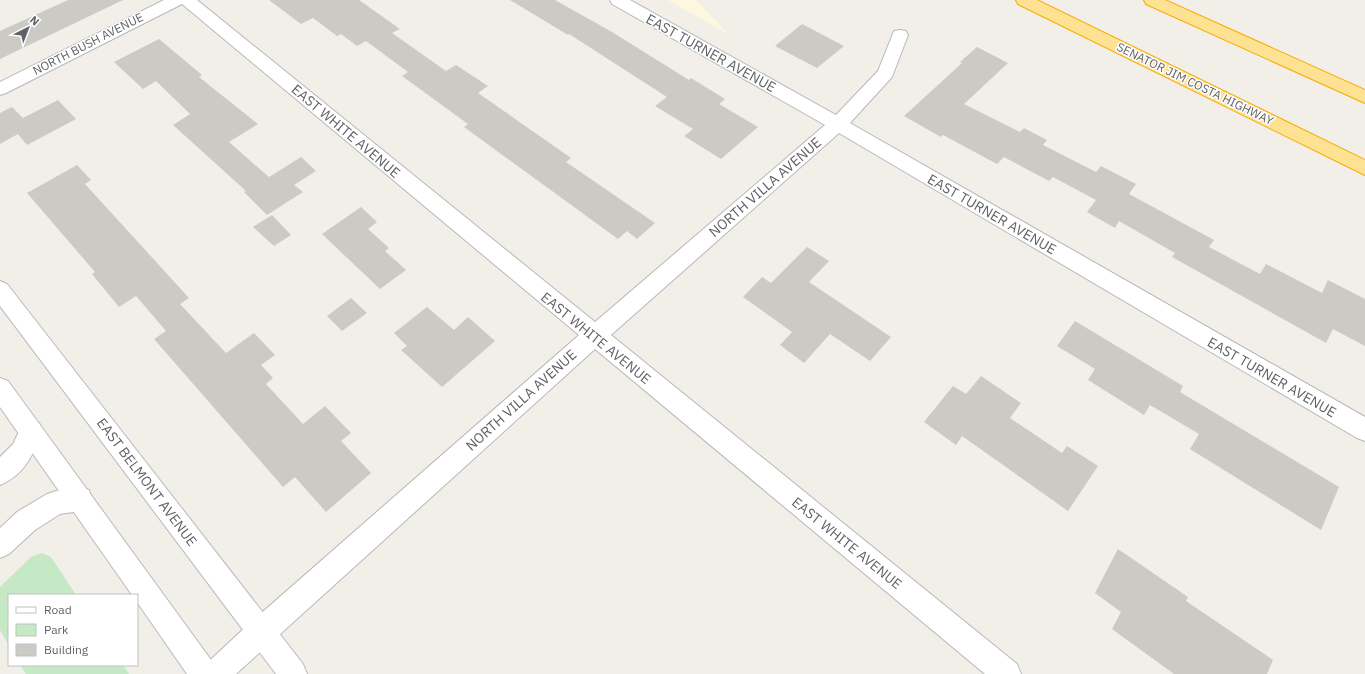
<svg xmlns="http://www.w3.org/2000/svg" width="1365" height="674" font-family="'IBM Plex Sans',sans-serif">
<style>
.commercial{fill:#fef7e0}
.green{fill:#c5e8c5}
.building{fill:#cccac5}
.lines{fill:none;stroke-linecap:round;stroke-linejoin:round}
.minor-casing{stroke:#b5b8bc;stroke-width:2}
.secondary-casing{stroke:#b6babf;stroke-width:2}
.motorway-casing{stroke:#f9ab00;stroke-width:2}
.minor{fill:#fff;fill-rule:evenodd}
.secondary{fill:#fff;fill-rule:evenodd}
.motorway{fill:#fde293;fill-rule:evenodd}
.labels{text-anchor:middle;stroke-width:3;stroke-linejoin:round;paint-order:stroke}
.far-street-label{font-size:12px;fill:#5f6368;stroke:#fff}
.street-label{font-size:14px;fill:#5f6368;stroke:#fff}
</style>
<rect width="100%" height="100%" fill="#f1efe8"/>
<!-- commercial -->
<path class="commercial" d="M 668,0 L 696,0 L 729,35 Z"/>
<!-- green -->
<path class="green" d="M 42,553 L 51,557 L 76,595 L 9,595 L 9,646 L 0,630 L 0,587 L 31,557 Z
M 20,665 L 123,665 L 129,674 L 26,674 Z"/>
<!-- building -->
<path class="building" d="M 68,0 L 123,0 L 0,59 L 0,31 Z
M 269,0 L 359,0 L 400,29 L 392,33 L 446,71 L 456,65 L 488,86 L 478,93 L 571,158 L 566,162 L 655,223 L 637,239 L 627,231 L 618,239 L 464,127 L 468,124 L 402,76 L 408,72 L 366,41 L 357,46 L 341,34 L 337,36 L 313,18 L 301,24 Z
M 510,0 L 555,0 L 612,32 L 689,80 L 691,78 L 725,99 L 719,104 L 758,127 L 721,159 L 684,136 L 693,129 L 655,106 L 667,97 L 569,34 L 568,35 Z
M 802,24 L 844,46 L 817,68 L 775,46 Z
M 159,39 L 202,75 L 199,77 L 258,124 L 229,142 L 269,177 L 301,157 L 316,171 L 294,185 L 303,192 L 267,215 L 244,192 L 246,191 L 173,125 L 190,114 L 156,81 L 143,89 L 114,62 Z
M 977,47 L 1008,63 L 964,104 L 1020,132 L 1024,128 L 1047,140 L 1043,145 L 1096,172 L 1101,166 L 1136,184 L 1129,194 L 1214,240 L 1209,247 L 1260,274 L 1266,264 L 1322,293 L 1328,280 L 1365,299 L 1365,346 L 1333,329 L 1326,343 L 1172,257 L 1175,253 L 1119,221 L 1115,228 L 1087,212 L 1096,200 L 1053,177 L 1049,181 L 1004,157 L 997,164 L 943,135 L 941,137 L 904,116 L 962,63 L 960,62 Z
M 58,100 L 76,119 L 27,145 L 18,134 L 0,144 L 0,113 L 12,107 L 23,118 Z
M 77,165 L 91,180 L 85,184 L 189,298 L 180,304 L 226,353 L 254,333 L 275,355 L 261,365 L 273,378 L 266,384 L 303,424 L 325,406 L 351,433 L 341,441 L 371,473 L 326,512 L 295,477 L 283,487 L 154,339 L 166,331 L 136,296 L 119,307 L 92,274 L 95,272 L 27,193 Z
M 361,207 L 377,222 L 368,229 L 389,248 L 385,251 L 406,270 L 380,289 L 322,234 Z
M 272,215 L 291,235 L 274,246 L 253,227 Z
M 807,247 L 829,261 L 809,282 L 891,337 L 870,361 L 830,334 L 804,363 L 780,345 L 792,332 L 743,297 L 762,277 L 771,283 Z
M 351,298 L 367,313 L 342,331 L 327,316 Z
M 427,307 L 454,330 L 468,317 L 495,341 L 442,387 L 401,350 L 407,346 L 394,333 Z
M 1075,321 L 1183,386 L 1180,392 L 1339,487 L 1321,530 L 1190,449 L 1199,434 L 1150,405 L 1144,415 L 1088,380 L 1095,369 L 1057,346 Z
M 981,376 L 1021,403 L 1010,418 L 1062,453 L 1067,446 L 1098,466 L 1068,511 L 962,436 L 956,445 L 924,422 L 953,386 L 966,394 Z
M 1118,549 L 1188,597 L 1186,601 L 1273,660 L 1267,674 L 1174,674 L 1112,629 L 1121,612 L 1095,593 Z"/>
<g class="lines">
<!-- minor casing -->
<g class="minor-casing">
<path id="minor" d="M 164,0 L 197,0 L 595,322 L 825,125 L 612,4 L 610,0 L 630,0 L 836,115 L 878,71 L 894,31 L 900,30 L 906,31 L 908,35 L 892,77 L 850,123 L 1365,417 L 1365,441 L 1357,438 L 839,133 L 611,335 L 1017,664 L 1021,674 L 985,674 L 595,349 L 236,674 L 202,674 L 206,664 L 251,622 L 579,335 L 182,4 L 6,93 L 0,95 L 0,82 Z
M 31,420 L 39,423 L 43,431 C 33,454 25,475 0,485 L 0,457 L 13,444 L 23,423 Z
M 80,487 L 89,490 L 92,499 L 89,508 L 80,511 L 60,514 L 35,530 L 9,554 L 0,558 L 0,528 L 17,512 L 47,494 L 56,491 Z"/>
</g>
<!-- secondary casing -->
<g class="secondary-casing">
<path id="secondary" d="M 0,281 L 7,284 L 303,664 L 307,674 L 276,674 L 0,306 Z
M 0,378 L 8,381 L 214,664 L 218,674 L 187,674 L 137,602 L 137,595 L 132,595 L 0,407 Z"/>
</g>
<!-- motorway casing -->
<g class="motorway-casing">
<path id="motorway" d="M 1016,0 L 1037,0 L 1365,160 L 1365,175 L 1018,4 Z
M 1144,0 L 1165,0 L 1365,90 L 1365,103 L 1146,4 Z"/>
</g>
<!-- minor -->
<use href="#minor" class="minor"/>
<!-- secondary -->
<use href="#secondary" class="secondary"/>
<!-- motorway -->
<use href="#motorway" class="motorway"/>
</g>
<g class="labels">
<!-- far-street labels -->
<g class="far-street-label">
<text transform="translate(88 44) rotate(-27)" y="4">NORTH BUSH AVENUE</text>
<text transform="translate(1195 84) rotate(26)" y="4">SENATOR JIM COSTA HIGHWAY</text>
</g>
<!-- street labels -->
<g class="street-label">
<text transform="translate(711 53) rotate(29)" y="5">EAST TURNER AVENUE</text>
<text transform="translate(346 131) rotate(40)" y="5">EAST WHITE AVENUE</text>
<text transform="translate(765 187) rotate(-41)" y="5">NORTH VILLA AVENUE</text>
<text transform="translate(992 214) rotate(30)" y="5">EAST TURNER AVENUE</text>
<text transform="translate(596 338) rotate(39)" y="5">EAST WHITE AVENUE</text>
<text transform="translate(1272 377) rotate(30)" y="5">EAST TURNER AVENUE</text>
<text transform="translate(521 400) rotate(-42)" y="5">NORTH VILLA AVENUE</text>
<text transform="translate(147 482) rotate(53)" y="5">EAST BELMONT AVENUE</text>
<text transform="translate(847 543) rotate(39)" y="5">EAST WHITE AVENUE</text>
</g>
</g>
<!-- legend -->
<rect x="8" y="594" width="130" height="72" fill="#ffffff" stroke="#bfc1c3"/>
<rect x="16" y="607" width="20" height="6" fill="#ffffff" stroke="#bfc1c3"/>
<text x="44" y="614" font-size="12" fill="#5f6368">Road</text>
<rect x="16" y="624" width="20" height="12" fill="#c5e8c5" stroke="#bfc1c3"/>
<text x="44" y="634" font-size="12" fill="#5f6368">Park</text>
<rect x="16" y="644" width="20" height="12" fill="#cccac5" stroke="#bfc1c3"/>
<text x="44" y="654" font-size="12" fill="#5f6368">Building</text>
<!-- north arrow -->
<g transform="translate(28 28) rotate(42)" stroke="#ffffff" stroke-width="3" paint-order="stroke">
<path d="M0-3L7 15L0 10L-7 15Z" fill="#5f6368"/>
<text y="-6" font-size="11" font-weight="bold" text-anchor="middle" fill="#5f6368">N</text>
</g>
</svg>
